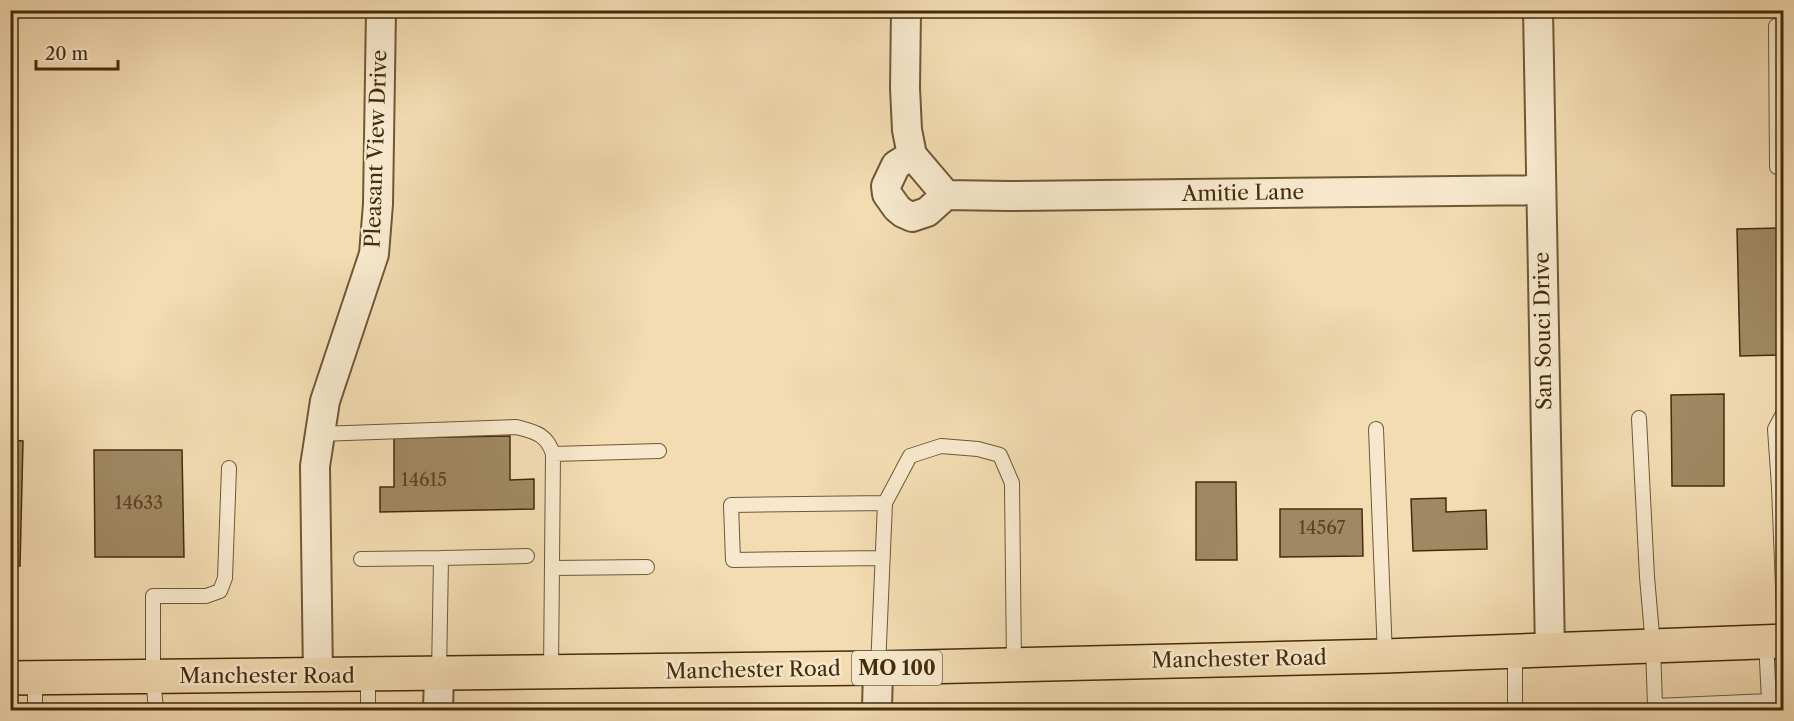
<svg xmlns="http://www.w3.org/2000/svg" width="1794" height="721" font-family="'Libre Caslon Text',serif">
<style>
.building{fill:#9f8862;stroke:#452c0b;stroke-width:1.5}
.lines{fill:none;stroke-linecap:round;stroke-linejoin:round}
.service-casing{stroke:#705835;stroke-width:16}
.minor-casing{stroke:#705835;stroke-width:32}
.trunk-casing{stroke:#452c0b;stroke-width:36}
.service{stroke:#f7e8cd;stroke-width:14}
.minor{stroke:#f7e8cd;stroke-width:28}
.trunk{stroke:#f3dcb2;stroke-width:33}
.labels{text-anchor:middle;stroke-width:5;stroke-linejoin:round;paint-order:stroke}
.number-label{font-size:18px;fill:#5c4321}
.shield{fill:#f7e8cd;stroke:#7a6445;stroke-width:1.5}
.shield-label{font-size:20px;font-weight:bold;fill:#452c0b}
.street-label{font-size:21px;fill:#452c0b;stroke:#f7e8cd}
</style>
<rect width="100%" height="100%" fill="#f3dcb2"/>
<filter id="stains"><feTurbulence type="fractalNoise" baseFrequency=".00333" numOctaves="4"/><feColorMatrix values="0 0 0 0 .2 0 0 0 0 .09 0 0 0 0 .02 0 0 0 .5 -.17"/></filter>
<radialGradient id="worn" r=".72"><stop offset=".6" stop-color="#630" stop-opacity="0"/><stop offset="1" stop-color="#630" stop-opacity=".3"/></radialGradient>
<!-- building -->
<path class="building" d="M 1784,228 L 1784,355 L 1740,356 L 1737,229 Z
M 1724,394 L 1724,486 L 1672,486 L 1671,395 Z
M 510,436 L 510,480 L 534,479 L 534,509 L 380,512 L 380,487 L 394,487 L 394,438 Z
M 10,440 L 23,441 L 20,566 L 10,566 Z
M 94,450 L 182,450 L 184,557 L 95,557 Z
M 1196,482 L 1236,482 L 1237,560 L 1196,560 Z
M 1446,498 L 1446,512 L 1486,510 L 1487,549 L 1413,551 L 1411,499 Z
M 1280,509 L 1362,509 L 1363,556 L 1280,557 Z"/>
<g class="lines">
<!-- service casing -->
<g class="service-casing">
<path id="service" d="M 1776,26 L 1777,167 L 1784,167
M 1784,412 L 1775,429 L 1779,487 L 1784,489
M 1639,418 L 1647,577 L 1653,646 L 1655,706 L 1769,701 L 1766,641
M 1376,429 L 1385,656
M 319,434 L 516,427 C 535,432 547,434 553,454 L 551,673
M 553,454 L 659,451
M 1779,487 L 1784,612
M 882,558 L 733,560 L 731,505 L 885,503
M 361,559 L 441,558
M 552,568 L 647,567
M 1515,652 L 1515,710
M 878,668 L 885,503 L 910,456 L 941,446 L 978,449 L 1000,455 L 1012,483 L 1014,665
M 439,674 L 441,558 L 527,556
M 35,678 L 35,710
M 156,710 L 153,677 L 153,596 L 206,596 L 220,591 L 225,578 L 229,468
M 368,710 L 368,675"/>
</g>
<!-- minor casing -->
<g class="minor-casing">
<path id="minor" d="M 906,10 L 905,88 L 907,130 L 912,155 L 946,195 L 1009,196 L 1540,190
M 1538,10 L 1550,651
M 912,155 L 896,165 L 886,186 L 887,194 L 897,208 L 903,213 L 912,217 L 927,212 L 946,195
M 318,675 L 315,466 L 325,401 L 374,254 L 378,204 L 381,10
M 438,710 L 439,674
M 877,710 L 878,668"/>
</g>
<!-- trunk casing -->
<g class="trunk-casing">
<path id="trunk" d="M 10,678 L 878,668 L 1385,656 L 1784,641"/>
</g>
<!-- service -->
<use href="#service" class="service"/>
<!-- minor -->
<use href="#minor" class="minor"/>
<!-- trunk -->
<use href="#trunk" class="trunk"/>
</g>
<g class="labels">
<!-- number labels -->
<g class="number-label">
<text x="424" y="486">14615</text>
<text x="139" y="509">14633</text>
<text x="1322" y="534">14567</text>
</g>
<!-- shield labels -->
<rect class="shield" x="852" y="651" width="90" height="34" rx="4.5"/>
<g class="shield-label">
<text x="897" y="675">MO 100</text>
</g>
<!-- street labels -->
<g class="street-label">
<text transform="translate(376 149) rotate(-88)" y="7">Pleasant View Drive</text>
<text transform="translate(1243 193) rotate(-1)" y="7">Amitie Lane</text>
<text transform="translate(1543 331) rotate(-91)" y="7">San Souci Drive</text>
<text transform="translate(1239 659) rotate(-1)" y="7">Manchester Road</text>
<text transform="translate(753 670) rotate(-1)" y="7">Manchester Road</text>
<text x="267" y="683">Manchester Road</text>
</g>
</g>
<!-- margin -->
<rect width="1794" height="721" fill="none" stroke="#f3dcb2" stroke-width="36"/>
<rect x="12" y="12" width="1770" height="697" fill="none" stroke="#452c0b" stroke-width="3"/>
<rect x="18" y="18" width="1758" height="685" fill="none" stroke="#452c0b" stroke-width="1.5"/>
<!-- scale -->
<path d="M36 60v9h82v-9" fill="none" stroke="#452c0b" stroke-width="3"/>
<text x="45" y="60" font-size="18" fill="#452c0b" stroke="#f7e8cd" stroke-width="4.5" paint-order="stroke">20 m</text>
<rect width="100%" height="100%" filter="url(#stains)"/>
<rect width="100%" height="100%" fill="url(#worn)"/>
</svg>
